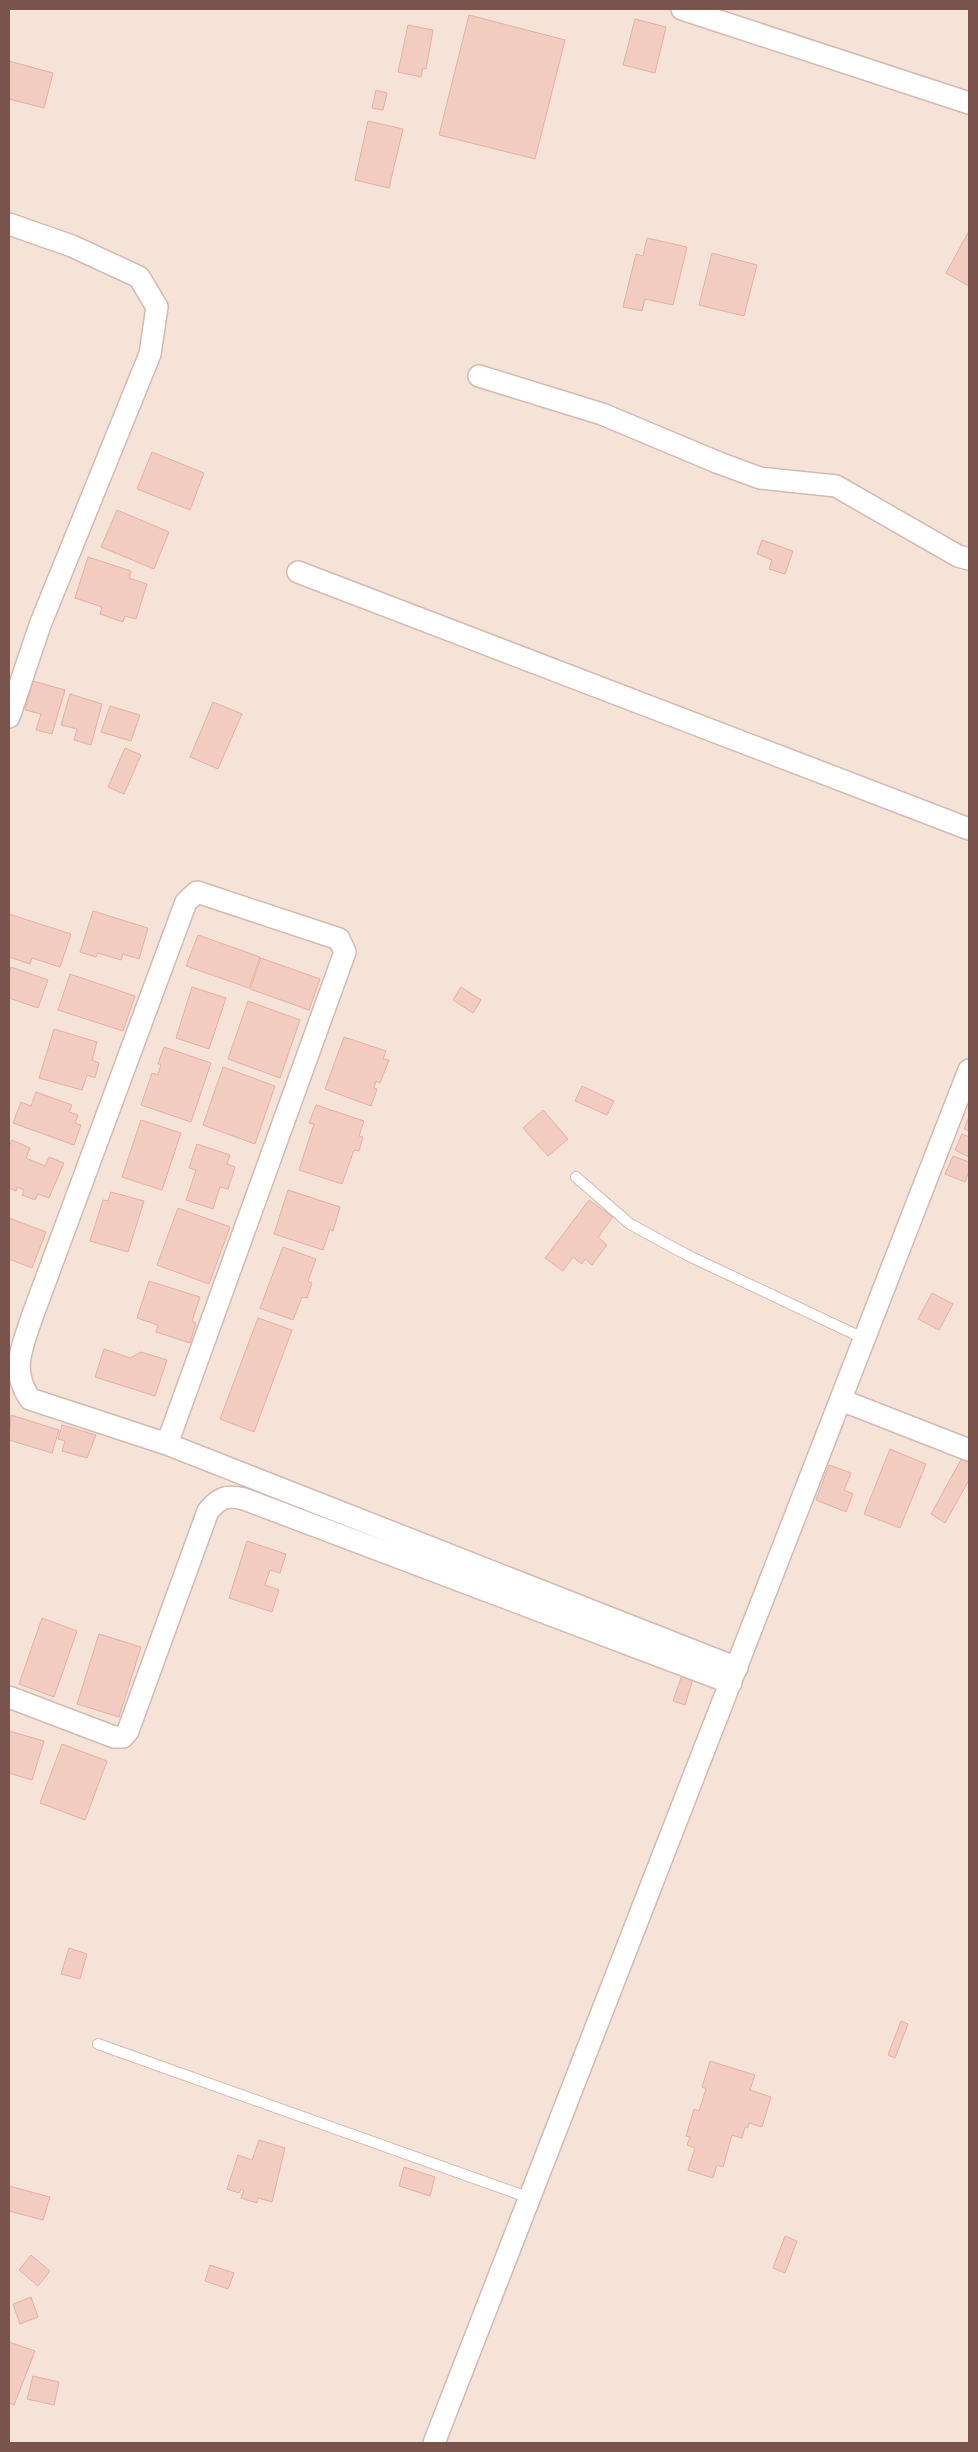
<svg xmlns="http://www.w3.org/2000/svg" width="978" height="2452" font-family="Commissioner,sans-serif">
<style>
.residential{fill:#f5e3d8}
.building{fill:#f3ccc1;stroke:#e5afa1}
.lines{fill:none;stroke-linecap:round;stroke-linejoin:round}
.service-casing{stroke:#d2bab1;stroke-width:12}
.minor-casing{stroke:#d2bab1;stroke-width:24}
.service{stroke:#fff;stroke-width:10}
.minor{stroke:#fff;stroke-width:21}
</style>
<rect width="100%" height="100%" fill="#fdf2ea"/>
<!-- residential -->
<path class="residential" d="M 9,9 L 969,9 L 969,2443 L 9,2443 Z"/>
<!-- building -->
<path class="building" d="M 469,15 L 565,40 L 535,159 L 439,135 Z
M 635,19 L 666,27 L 655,73 L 623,65 Z
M 408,25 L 433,30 L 426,69 L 423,68 L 421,77 L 398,72 Z
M 9,61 L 53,73 L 44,108 L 9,99 Z
M 376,90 L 387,93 L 383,110 L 372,108 Z
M 368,121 L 403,129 L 389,188 L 355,180 Z
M 969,231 L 969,286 L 946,273 Z
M 647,238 L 687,247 L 673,305 L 645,299 L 642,311 L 623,307 L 636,254 L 643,256 Z
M 712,253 L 757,265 L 744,316 L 699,305 Z
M 152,452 L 204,473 L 190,510 L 137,489 Z
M 117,510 L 169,532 L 154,569 L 101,547 Z
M 762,540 L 793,551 L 785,574 L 769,569 L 772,560 L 757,554 Z
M 88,557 L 131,571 L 129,578 L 147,584 L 136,619 L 125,616 L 123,622 L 100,614 L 102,607 L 75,598 Z
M 33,681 L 65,690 L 52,734 L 36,730 L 41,714 L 25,710 Z
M 70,694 L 102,704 L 91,745 L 74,740 L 77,729 L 61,725 Z
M 213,702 L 242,714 L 218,769 L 190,757 Z
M 110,706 L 140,715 L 131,741 L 101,732 Z
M 125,748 L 141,755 L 124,794 L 108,787 Z
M 93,911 L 148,928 L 139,959 L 123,954 L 121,960 L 98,953 L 96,957 L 80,952 Z
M 9,914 L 71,934 L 60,967 L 32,958 L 30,964 L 9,957 Z
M 198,935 L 260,957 L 249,988 L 186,966 Z
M 261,958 L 320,979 L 309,1010 L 250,989 Z
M 11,967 L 48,980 L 38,1008 L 9,998 L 9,974 Z
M 70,974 L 135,996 L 123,1031 L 58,1010 Z
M 192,987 L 226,998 L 209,1049 L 176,1038 Z
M 461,987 L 481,1000 L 473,1013 L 453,1000 Z
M 248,1001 L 300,1020 L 280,1078 L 228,1059 Z
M 54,1029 L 97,1042 L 92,1060 L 99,1063 L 95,1078 L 87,1075 L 82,1090 L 39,1078 Z
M 344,1037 L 386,1051 L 383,1059 L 389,1060 L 380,1083 L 376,1081 L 374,1088 L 377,1089 L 371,1106 L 325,1089 Z
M 164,1047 L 211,1063 L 191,1122 L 141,1105 L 152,1073 L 158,1075 L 161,1064 L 158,1064 Z
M 223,1067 L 275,1086 L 255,1144 L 203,1125 Z
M 582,1086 L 614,1101 L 607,1115 L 575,1101 Z
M 36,1092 L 72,1105 L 69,1112 L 78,1115 L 75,1123 L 81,1125 L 74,1145 L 13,1123 L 21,1102 L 31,1106 Z
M 316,1105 L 364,1121 L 359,1136 L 363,1137 L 359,1151 L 354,1150 L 342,1184 L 299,1170 L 314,1124 L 309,1123 Z
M 543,1110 L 568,1139 L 548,1156 L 523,1128 Z
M 969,1117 L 969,1131 L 964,1129 Z
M 141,1120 L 181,1133 L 162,1190 L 122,1177 Z
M 962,1134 L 969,1137 L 969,1157 L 955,1150 Z
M 12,1140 L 30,1148 L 26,1158 L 45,1166 L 49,1157 L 64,1163 L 49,1198 L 38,1194 L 35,1200 L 22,1195 L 24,1190 L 17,1187 L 16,1191 L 9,1188 L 9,1147 Z
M 197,1144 L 230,1155 L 227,1164 L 235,1167 L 228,1189 L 220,1187 L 213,1209 L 186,1200 L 196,1170 L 189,1168 Z
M 953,1156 L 969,1162 L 969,1171 L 965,1182 L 945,1174 Z
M 288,1190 L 340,1207 L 333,1231 L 330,1229 L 323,1250 L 274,1234 Z
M 111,1192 L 144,1201 L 128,1252 L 90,1241 L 103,1200 L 108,1201 Z
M 589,1200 L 613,1217 L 598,1237 L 607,1245 L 592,1265 L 585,1259 L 582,1264 L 573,1257 L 563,1271 L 545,1258 Z
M 178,1208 L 230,1227 L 209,1284 L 157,1265 Z
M 9,1218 L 46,1232 L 32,1268 L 9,1259 Z
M 283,1247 L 316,1259 L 308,1281 L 312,1283 L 307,1298 L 302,1297 L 293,1320 L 260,1308 Z
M 149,1281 L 200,1297 L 192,1321 L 196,1323 L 190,1343 L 156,1332 L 158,1325 L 137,1318 Z
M 932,1293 L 953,1304 L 939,1330 L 918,1319 Z
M 258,1318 L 292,1330 L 254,1432 L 220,1419 Z
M 104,1349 L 130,1358 L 141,1352 L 167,1360 L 155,1396 L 95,1377 Z
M 11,1415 L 59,1430 L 52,1453 L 9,1440 Z
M 62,1425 L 96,1435 L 87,1458 L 62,1451 L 65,1441 L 58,1439 Z
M 890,1449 L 926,1464 L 900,1528 L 864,1514 Z
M 963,1456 L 969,1460 L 969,1480 L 945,1523 L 931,1514 Z
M 829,1465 L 851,1473 L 844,1490 L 853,1494 L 846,1512 L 816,1500 Z
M 247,1541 L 286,1554 L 280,1573 L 270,1570 L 265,1585 L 279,1590 L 272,1612 L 229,1598 Z
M 42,1618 L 77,1631 L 54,1697 L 19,1684 Z
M 99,1634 L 141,1647 L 119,1717 L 77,1704 Z
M 683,1672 L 694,1676 L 685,1705 L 673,1701 Z
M 9,1731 L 44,1741 L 32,1780 L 9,1773 Z
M 62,1744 L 107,1761 L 85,1820 L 40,1803 Z
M 69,1948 L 87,1954 L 80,1979 L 61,1974 Z
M 901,2021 L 908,2024 L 895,2058 L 888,2055 Z
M 710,2061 L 755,2075 L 750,2090 L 771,2097 L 762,2127 L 749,2123 L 748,2128 L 745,2127 L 742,2138 L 732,2135 L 723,2167 L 717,2165 L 713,2178 L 688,2170 L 695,2148 L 687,2145 L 690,2137 L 686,2136 L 694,2109 L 699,2111 L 706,2089 L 702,2087 Z
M 259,2140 L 285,2148 L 272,2202 L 258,2198 L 257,2203 L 241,2198 L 244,2190 L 241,2189 L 239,2193 L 227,2189 L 238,2155 L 252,2160 Z
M 404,2167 L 435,2177 L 430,2196 L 399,2186 Z
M 9,2186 L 50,2197 L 43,2220 L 9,2211 Z
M 785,2236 L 797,2241 L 785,2273 L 773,2268 Z
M 31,2255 L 50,2271 L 38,2286 L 19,2270 Z
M 210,2265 L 234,2273 L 228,2289 L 205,2281 Z
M 31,2297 L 38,2317 L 20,2324 L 13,2304 Z
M 9,2342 L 35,2351 L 14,2405 L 9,2403 Z
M 33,2376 L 59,2382 L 54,2405 L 27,2399 Z"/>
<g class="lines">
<!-- service casing -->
<g class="service-casing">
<path id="service" d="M 576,1177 L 630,1224 L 687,1255 L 865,1339
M 98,2044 L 530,2198"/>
</g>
<!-- minor casing -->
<g class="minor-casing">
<path id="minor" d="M 682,9 L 969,103
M 9,224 L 72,246 L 139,277 L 157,307 L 150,354 L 40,625 L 9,717
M 479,376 L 602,414 L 719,463 L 760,478 L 836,486 L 958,556 L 969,559
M 298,572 L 969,829
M 841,1400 L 969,1450
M 167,1444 L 345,952 L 339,939 L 197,892 L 186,902 L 32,1317 C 22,1348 10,1370 30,1399 L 167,1444 L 737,1668
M 9,1697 L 114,1737 L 123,1737 L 128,1731 L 208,1511 C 220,1497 227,1495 244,1499 L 731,1683
M 434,2443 L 969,1070"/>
</g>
<!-- service -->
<use href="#service" class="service"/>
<!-- minor -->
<use href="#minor" class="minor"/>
</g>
<!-- border -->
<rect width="978" height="2452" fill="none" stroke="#78544c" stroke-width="20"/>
</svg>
